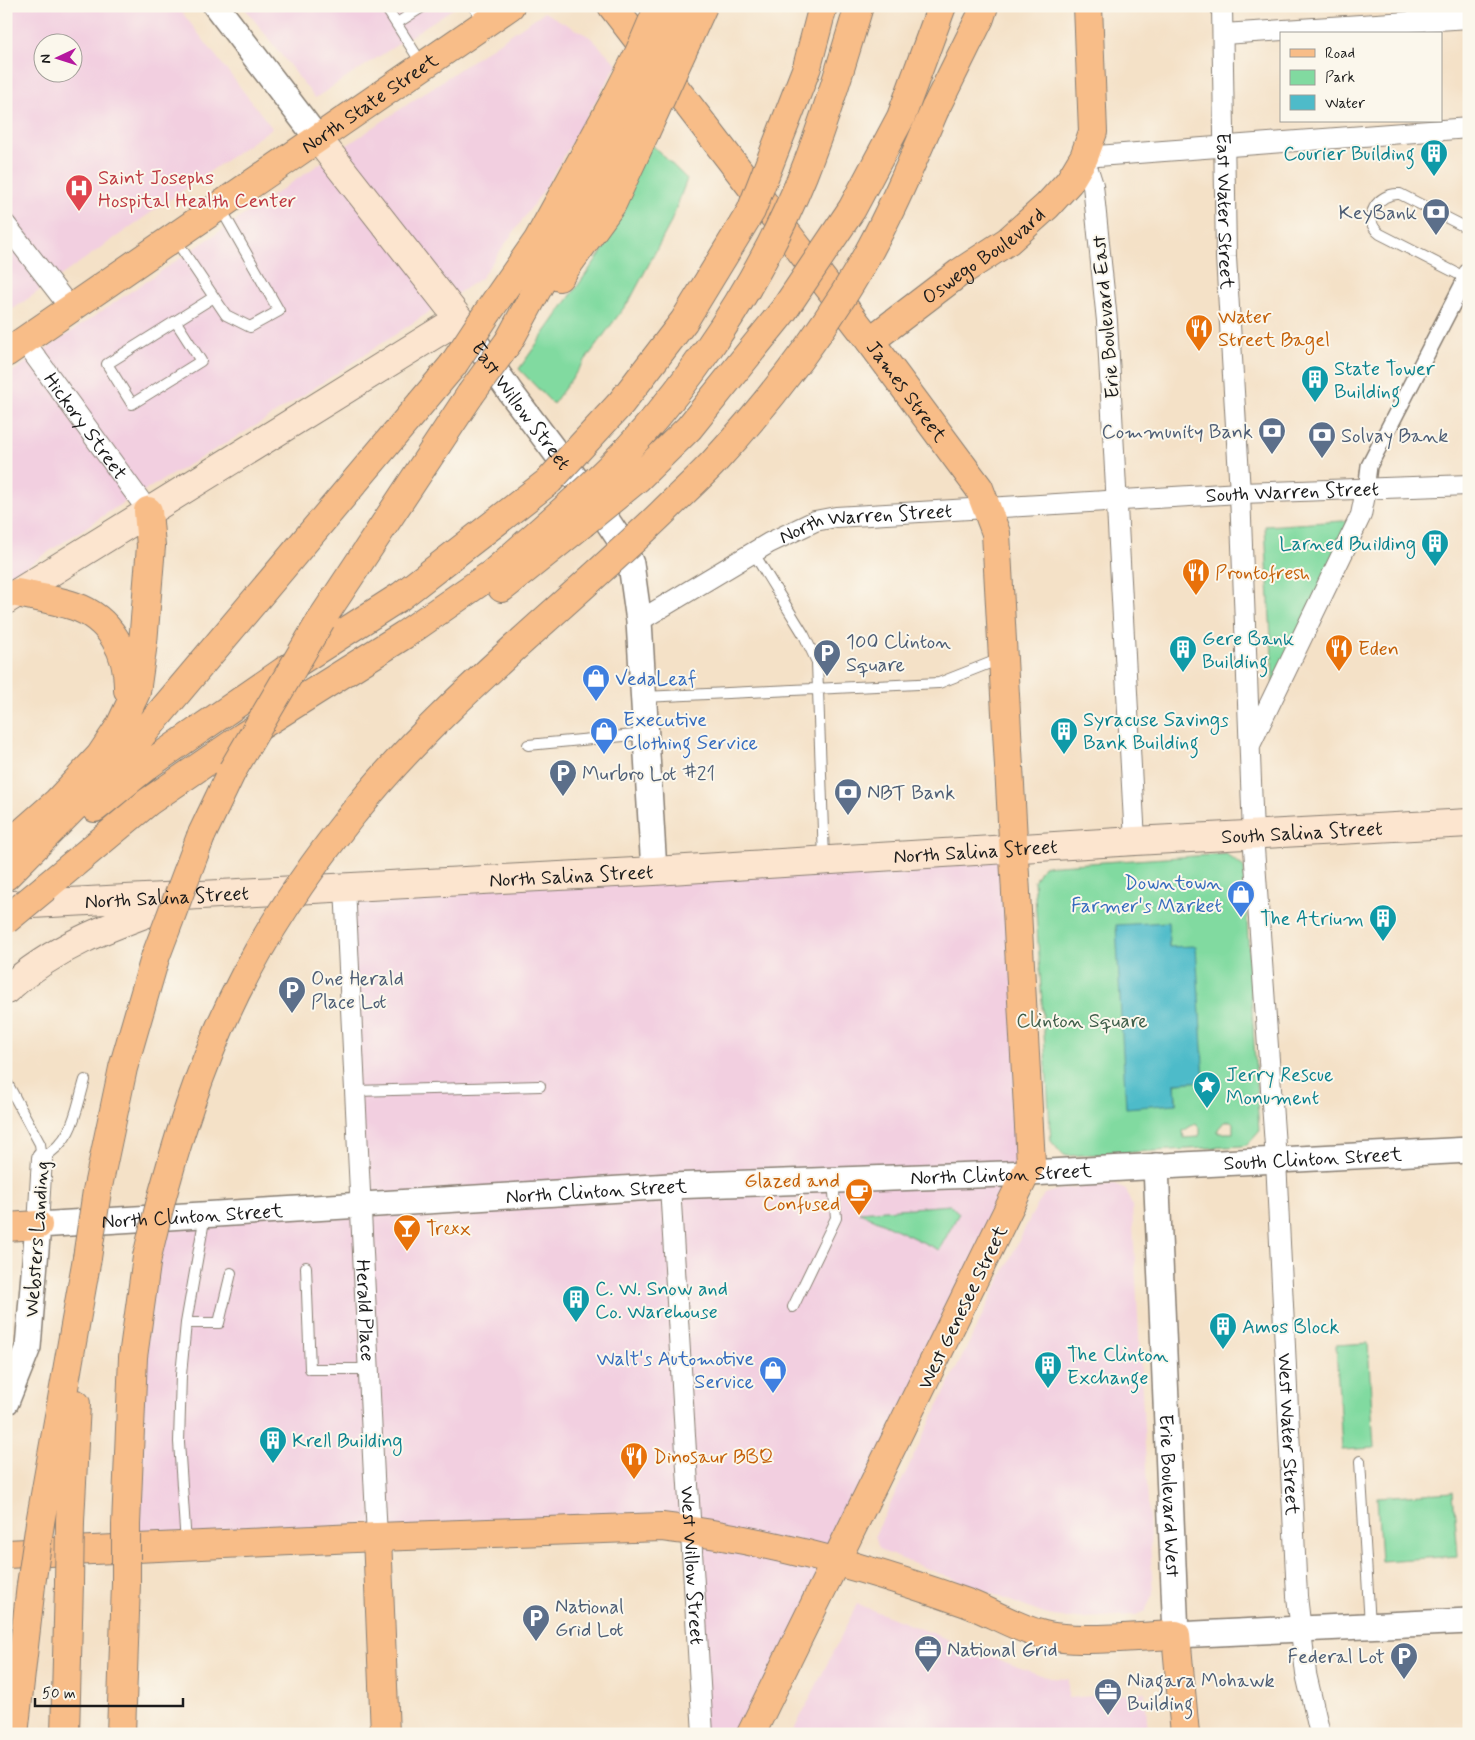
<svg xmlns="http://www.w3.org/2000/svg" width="1475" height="1740" font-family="Mynerve,sans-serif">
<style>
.built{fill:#f2cfe0;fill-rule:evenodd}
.green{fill:#81daa0;stroke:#4e7b5e;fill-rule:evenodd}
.water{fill:#4ebbc9;stroke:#356c72}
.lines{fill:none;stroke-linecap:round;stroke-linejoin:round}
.service-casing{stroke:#887e72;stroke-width:12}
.pedestrian-casing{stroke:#887e72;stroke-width:18}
.minor-casing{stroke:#887e72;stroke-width:22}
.tertiary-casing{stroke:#887e72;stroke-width:28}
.secondary-casing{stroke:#887e72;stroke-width:30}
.primary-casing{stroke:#887e72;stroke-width:30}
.motorway-casing{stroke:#887e72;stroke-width:30}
.service{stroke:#fff;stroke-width:10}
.pedestrian{stroke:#fff;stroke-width:15}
.minor{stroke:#fff;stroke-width:20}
.tertiary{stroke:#fff;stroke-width:25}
.secondary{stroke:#fce5cf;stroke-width:28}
.primary{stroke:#f8bd88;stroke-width:28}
.motorway{stroke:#f8bd88;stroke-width:28}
.motorway-bridge-casing{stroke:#887e72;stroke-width:30;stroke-linecap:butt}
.motorway-bridge{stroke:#f8bd88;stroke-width:28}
.labels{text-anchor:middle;stroke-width:4;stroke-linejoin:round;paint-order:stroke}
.street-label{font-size:20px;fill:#1c1c1c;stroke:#fbf7ec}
.culture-label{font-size:20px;fill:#0d838f;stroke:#fbf7ec;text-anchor:start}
.health-label{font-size:20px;fill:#be3a42;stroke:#fbf7ec;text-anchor:start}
.service-label{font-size:20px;fill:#4e5e75;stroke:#fbf7ec;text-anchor:start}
.food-label{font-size:20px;fill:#c56008;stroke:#fbf7ec;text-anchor:start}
.shop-label{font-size:20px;fill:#366cbe;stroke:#fbf7ec;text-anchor:start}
.park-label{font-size:20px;fill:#3f5e4a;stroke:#fbf7ec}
</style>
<rect width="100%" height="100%" fill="#fbf7ec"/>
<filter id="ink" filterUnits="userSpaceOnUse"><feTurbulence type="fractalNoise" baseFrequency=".02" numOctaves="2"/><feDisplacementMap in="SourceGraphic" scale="10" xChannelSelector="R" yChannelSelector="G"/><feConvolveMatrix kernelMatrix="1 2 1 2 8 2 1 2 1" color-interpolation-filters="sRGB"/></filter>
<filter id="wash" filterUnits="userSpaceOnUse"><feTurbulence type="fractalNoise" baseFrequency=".0096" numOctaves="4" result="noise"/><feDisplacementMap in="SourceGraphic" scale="20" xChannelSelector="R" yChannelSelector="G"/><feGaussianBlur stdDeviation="1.12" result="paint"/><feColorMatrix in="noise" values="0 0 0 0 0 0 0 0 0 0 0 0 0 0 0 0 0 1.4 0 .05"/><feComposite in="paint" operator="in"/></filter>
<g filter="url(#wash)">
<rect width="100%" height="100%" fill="#f4e1c7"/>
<!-- built -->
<path class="built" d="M 6,6 L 177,6 L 272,128 L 6,314 ZM 42,42 L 72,42 L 72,72 L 42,72 Z
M 243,6 L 457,6 L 315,98 Z
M 544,12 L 590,37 L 617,64 L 546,187 L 481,278 L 267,419 L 118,506 L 6,580 L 6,376 Z
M 1015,848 L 1031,1163 L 751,1734 L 703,1734 L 689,1530 L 128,1550 L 157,1217 L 361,1204 L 345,887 Z
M 1112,1184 L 1126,1190 L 1132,1206 L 1153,1595 L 1145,1611 L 1136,1615 L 1067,1619 L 1044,1614 L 884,1552 L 878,1546 L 875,1535 L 1031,1216 L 1044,1194 L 1060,1189 Z
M 857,1604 L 1018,1667 L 1050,1678 L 1068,1679 L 1068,1698 L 1145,1692 L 1148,1734 L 792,1734 Z"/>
<!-- green -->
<path class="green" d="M 648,141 L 687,179 L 670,224 L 631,298 L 553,404 L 519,369 L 603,250 Z
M 1358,520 L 1274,694 L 1265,526 Z
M 1226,854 L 1244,867 L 1259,1132 L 1247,1145 L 1242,1146 L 1067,1156 L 1062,1154 L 1051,1141 L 1034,881 L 1043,866 ZM 1167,922 L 1169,947 L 1204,1081 L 1175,1083 L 1176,1104 ZM 1231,1121 L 1233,1123 L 1233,1133 L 1218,1133 L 1218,1129 L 1224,1122 ZM 1196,1123 L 1200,1128 L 1200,1134 L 1198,1137 L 1184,1138 L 1183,1131 Z
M 950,1205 L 959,1213 L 939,1250 L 859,1212 Z
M 1368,1343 L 1374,1448 L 1342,1450 L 1336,1345 Z
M 1453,1492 L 1458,1556 L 1381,1561 L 1377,1497 Z"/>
<!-- water -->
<path class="water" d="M 1168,922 L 1169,947 L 1196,946 L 1204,1081 L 1175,1083 L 1176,1104 L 1126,1108 L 1116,925 Z"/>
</g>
<g filter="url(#ink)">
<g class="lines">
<!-- service casing -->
<g class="service-casing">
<path id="service" d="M 385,6 L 422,64
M 473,6 L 484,21
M 397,23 L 424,6
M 175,239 L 226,315 L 250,327 L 279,311 L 220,207
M 1466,278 L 1380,234 C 1360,219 1378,192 1400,194 L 1469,229
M 176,322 L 201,361 L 132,404 L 107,364 L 214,297
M 753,552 L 804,635 L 817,662 L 824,859
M 644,697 L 939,683 L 1000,659
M 528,745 L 645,734
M 6,1081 L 40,1144 L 42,1158 C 74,1140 75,1113 85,1080
M 355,1091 L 540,1086
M 205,1215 L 186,1323 L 219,1323 L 231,1273
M 306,1267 L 310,1369 L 369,1369
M 793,1307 L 836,1218 L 833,1180
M 186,1323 L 181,1375 L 179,1442 L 186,1544
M 1360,1461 L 1370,1625"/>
</g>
<!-- pedestrian casing -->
<g class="pedestrian-casing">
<path id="pedestrian" d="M 1366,490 L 1369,466 L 1466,278"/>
</g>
<!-- minor casing -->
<g class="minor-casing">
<g id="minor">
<path id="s1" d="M 1222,6 L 1226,257 L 1240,493 L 1253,834 L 1276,1160 L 1297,1596 L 1306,1674 L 1320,1734"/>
<path d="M 1223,34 L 1469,18"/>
<path d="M 6,225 L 71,309"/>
<path d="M 1466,278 L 1469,273"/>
<path id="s2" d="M 24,341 L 148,511"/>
<path id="s3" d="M 639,621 L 769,543 L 815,521 L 836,517 L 1240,493 L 1469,485"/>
<path d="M 1251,743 L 1361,515 L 1366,490"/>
<path d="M 1135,841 L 1107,321 L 1093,185 L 1084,157 L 1469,128"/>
<path id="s4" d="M 345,887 L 377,1537"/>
<path id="s5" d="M 670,1186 L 703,1734"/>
<path d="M 38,1225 L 42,1158"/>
</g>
</g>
<!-- tertiary casing -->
<g class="tertiary-casing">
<g id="tertiary">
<path d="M 216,6 L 318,139"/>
<path id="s6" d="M 461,321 L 511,393 L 608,522 L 622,543 L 631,564 L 639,621 L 654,871"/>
<path id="s7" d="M 1156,1166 L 1176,1635 L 1469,1621"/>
<path id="s8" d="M 6,1402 L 28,1347 L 38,1225 L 670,1186 L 1029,1173 L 1469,1150"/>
</g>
</g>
<!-- secondary casing -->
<g class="secondary-casing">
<g id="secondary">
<path d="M 6,600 L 459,319 L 318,139"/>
<path id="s9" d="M 13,905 L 654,871 L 1135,841 L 1469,823"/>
<path d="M 6,990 C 56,945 111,926 172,904"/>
</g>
</g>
<!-- primary casing -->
<g class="primary-casing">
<g id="primary">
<path id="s10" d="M 612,6 L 870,341 L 979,488 L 996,533 L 1031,1163 L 751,1734"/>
<path id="s11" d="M 870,341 L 959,273 L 1008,241 L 1047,206 L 1069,182 L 1084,157 L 1093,132 L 1088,6"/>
<path id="s12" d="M 6,353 L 510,6"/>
<path d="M 377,1537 L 385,1734"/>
<path d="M 6,1554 L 377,1537 L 662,1527 C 766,1539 869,1568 967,1603 C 991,1612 1015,1627 1040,1634 C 1073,1644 1140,1636 1176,1635 L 1185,1734"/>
</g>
</g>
<!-- motorway casing -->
<g class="motorway-casing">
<path id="motorway" d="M 935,109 L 980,18 L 984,6
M 559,277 L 612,204 L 645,133
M 488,312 L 538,240 L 617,96
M 509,341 L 632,115
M 502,588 L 582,524
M 17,593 C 36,597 56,600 74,606 C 110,618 129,653 128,690
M 321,620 L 470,395
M 95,808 L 148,765 L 284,671 L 401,596 L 549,481
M 201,836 L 232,771
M 6,847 L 57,802 L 100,756 L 120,726 L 136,692 L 143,643 L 151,546 L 148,511
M 6,876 L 119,762 L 453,365
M 46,887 L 148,802 L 244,736 L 404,635 L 493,573 L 575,500
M 97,1191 L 123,1068 L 155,958
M 6,1227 L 38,1225
M 70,1521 L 76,1404
M 40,1523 L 87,1258
M 126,1525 L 133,1357 L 147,1257
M 14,1734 L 31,1585
M 65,1734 L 69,1583
M 121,1734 L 126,1583"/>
</g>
<!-- service -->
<use href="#service" class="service"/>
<!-- pedestrian -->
<use href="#pedestrian" class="pedestrian"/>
<!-- minor -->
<use href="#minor" class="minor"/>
<!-- tertiary -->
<use href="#tertiary" class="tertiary"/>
<!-- secondary -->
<use href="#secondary" class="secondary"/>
<!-- primary -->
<use href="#primary" class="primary"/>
<!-- motorway -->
<use href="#motorway" class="motorway"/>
<!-- motorway-bridge casing -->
<g class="motorway-bridge-casing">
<path id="motorway-bridge" d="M 617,96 L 639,53 L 659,6
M 632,115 L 651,79 L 680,6
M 645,133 L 703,6
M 453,365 L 488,312
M 470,395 L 509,341
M 549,481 L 621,403 L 684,321 L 751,211 L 807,67 L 823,6
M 575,500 C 672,415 754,295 803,175 C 825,120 842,63 859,6
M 582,524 L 637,479 L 689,428 L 784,310 L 852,209 L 901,117 L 942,6
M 232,771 L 321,620
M 6,920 L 46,887
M 155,958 L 201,836
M 147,1257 C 165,1179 188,1101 220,1027 C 253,951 300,880 351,816 C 441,702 559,613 662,513 C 679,496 697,480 713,463 C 761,411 806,354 844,294 C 881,236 908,172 935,109
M 87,1258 L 97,1191
M 69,1583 L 70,1521
M 126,1583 L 126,1525
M 31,1585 L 40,1523"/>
</g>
<!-- motorway-bridge -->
<use href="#motorway-bridge" class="motorway-bridge"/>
</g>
</g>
<!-- icons -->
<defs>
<g id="building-pin" transform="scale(1.4375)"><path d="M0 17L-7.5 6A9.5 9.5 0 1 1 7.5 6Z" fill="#0f9aa8" stroke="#fbf7ec"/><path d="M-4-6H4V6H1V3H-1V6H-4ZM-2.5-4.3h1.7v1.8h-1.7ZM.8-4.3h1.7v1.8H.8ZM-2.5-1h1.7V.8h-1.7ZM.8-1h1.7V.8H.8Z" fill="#fff"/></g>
<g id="hospital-pin" transform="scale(1.4375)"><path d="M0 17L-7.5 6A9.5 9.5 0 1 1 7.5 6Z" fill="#e0444e" stroke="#fbf7ec"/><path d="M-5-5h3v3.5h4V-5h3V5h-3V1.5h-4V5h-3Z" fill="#fff"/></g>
<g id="bank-pin" transform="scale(1.4375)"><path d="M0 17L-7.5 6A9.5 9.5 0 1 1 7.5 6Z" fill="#5c6f8a" stroke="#fbf7ec"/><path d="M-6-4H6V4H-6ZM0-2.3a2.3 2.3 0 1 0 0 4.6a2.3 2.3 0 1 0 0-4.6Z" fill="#fff"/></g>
<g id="restaurant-pin" transform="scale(1.4375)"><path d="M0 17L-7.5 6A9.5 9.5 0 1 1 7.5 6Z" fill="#e8710a" stroke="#fbf7ec"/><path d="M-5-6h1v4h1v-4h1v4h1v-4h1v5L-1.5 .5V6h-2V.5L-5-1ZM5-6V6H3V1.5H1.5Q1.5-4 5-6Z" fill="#fff"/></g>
<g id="parking-pin" transform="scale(1.4375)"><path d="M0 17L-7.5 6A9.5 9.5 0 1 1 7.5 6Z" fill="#5c6f8a" stroke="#fbf7ec"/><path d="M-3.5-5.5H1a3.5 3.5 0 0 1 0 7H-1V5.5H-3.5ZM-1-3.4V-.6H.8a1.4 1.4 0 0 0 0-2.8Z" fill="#fff"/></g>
<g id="shop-pin" transform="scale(1.4375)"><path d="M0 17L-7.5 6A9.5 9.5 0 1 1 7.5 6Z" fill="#3f7fe0" stroke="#fbf7ec"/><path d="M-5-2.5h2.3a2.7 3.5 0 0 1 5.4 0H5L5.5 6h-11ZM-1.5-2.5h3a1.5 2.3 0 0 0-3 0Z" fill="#fff"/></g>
<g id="sight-pin" transform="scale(1.4375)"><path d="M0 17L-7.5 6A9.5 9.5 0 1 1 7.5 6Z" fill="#0f9aa8" stroke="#fbf7ec"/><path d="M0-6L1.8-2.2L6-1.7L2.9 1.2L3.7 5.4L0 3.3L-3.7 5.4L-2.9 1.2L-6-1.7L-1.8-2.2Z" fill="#fff"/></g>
<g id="cafe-pin" transform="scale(1.4375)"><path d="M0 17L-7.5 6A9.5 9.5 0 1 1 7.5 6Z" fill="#e8710a" stroke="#fbf7ec"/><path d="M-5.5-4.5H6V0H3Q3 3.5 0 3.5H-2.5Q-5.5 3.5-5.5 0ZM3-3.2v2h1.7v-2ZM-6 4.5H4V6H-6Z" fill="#fff"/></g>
<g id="bar-pin" transform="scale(1.4375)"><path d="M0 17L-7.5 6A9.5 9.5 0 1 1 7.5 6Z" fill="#e8710a" stroke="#fbf7ec"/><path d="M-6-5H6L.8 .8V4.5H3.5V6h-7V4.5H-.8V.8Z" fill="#fff"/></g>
<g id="office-pin" transform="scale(1.4375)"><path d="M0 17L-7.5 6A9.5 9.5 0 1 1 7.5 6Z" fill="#5c6f8a" stroke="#fbf7ec"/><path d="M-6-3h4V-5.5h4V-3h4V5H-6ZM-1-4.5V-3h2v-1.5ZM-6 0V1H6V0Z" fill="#fff"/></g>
</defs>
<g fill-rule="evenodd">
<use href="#building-pin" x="1434" y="153"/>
<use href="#hospital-pin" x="79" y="188"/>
<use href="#bank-pin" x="1436" y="212"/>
<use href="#restaurant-pin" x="1199" y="328"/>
<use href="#building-pin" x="1315" y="379"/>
<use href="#bank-pin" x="1272" y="431"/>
<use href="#bank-pin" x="1322" y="435"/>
<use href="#building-pin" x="1435" y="543"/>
<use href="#restaurant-pin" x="1196" y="572"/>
<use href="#restaurant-pin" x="1339" y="648"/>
<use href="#building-pin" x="1183" y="649"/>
<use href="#parking-pin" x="827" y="653"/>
<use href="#shop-pin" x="596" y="678"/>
<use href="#shop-pin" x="604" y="731"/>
<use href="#building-pin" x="1064" y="731"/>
<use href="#parking-pin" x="563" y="773"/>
<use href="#bank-pin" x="848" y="792"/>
<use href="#shop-pin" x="1241" y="894"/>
<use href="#building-pin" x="1383" y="918"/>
<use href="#parking-pin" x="292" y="990"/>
<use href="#sight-pin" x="1207" y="1085"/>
<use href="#cafe-pin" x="859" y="1192"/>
<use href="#bar-pin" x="407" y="1228"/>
<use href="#building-pin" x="576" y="1299"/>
<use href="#building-pin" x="1223" y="1326"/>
<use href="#building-pin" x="1048" y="1365"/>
<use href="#shop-pin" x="773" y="1370"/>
<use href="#building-pin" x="273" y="1440"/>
<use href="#restaurant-pin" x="634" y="1456"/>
<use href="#parking-pin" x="536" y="1618"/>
<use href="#office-pin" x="928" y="1649"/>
<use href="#parking-pin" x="1404" y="1656"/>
<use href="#office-pin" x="1108" y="1692"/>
</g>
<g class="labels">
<!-- street labels -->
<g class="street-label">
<text dy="7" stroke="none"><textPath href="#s12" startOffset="441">North State Street</textPath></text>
<text dy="7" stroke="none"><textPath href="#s1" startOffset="205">East Water Street</textPath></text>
<text dy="7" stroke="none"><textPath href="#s11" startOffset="142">Oswego Boulevard</textPath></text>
<text transform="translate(1105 317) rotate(-95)" y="7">Erie Boulevard East</text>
<text dy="7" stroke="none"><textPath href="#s10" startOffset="485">James Street</textPath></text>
<text dy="7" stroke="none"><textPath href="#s6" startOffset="104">East Willow Street</textPath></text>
<text dy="7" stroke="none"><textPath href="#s2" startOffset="105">Hickory Street</textPath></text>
<text dy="7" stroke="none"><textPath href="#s3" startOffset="681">South Warren Street</textPath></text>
<text dy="7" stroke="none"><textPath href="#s3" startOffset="252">North Warren Street</textPath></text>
<text dy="7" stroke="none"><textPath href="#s9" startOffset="1291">South Salina Street</textPath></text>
<text dy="7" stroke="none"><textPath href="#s9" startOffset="964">North Salina Street</textPath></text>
<text dy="7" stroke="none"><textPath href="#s9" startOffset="559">North Salina Street</textPath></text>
<text dy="7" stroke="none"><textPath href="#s9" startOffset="154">North Salina Street</textPath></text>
<text dy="7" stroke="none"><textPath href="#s8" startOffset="1458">South Clinton Street</textPath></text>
<text dy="7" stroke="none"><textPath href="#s8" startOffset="1146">North Clinton Street</textPath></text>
<text dy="7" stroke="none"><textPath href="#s8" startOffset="741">North Clinton Street</textPath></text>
<text dy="7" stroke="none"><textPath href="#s8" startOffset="336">North Clinton Street</textPath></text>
<text transform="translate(36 1239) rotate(-86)" y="7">Websters Landing</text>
<text transform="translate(962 1307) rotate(-64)" y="7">West Genesee Street</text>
<text dy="7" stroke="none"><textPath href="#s4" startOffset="424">Herald Place</textPath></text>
<text dy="7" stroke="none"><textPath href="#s1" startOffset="1430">West Water Street</textPath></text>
<text dy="7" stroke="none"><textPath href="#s7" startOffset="330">Erie Boulevard West</textPath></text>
<text dy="7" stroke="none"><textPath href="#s5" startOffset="380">West Willow Street</textPath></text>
</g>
<!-- culture labels -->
<g class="culture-label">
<text x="1415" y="160" text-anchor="end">Courier Building</text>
<text x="1334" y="375">State Tower<tspan x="1334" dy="23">Building</tspan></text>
<text x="1416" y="550" text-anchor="end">Larned Building</text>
<text x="1202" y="645">Gere Bank<tspan x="1202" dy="23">Building</tspan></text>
<text x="1083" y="726">Syracuse Savings<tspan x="1083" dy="23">Bank Building</tspan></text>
<text x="1364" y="925" text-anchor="end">The Atrium</text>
<text x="1226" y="1081">Jerry Rescue<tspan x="1226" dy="23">Monument</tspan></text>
<text x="595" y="1295">C. W. Snow and<tspan x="595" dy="23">Co. Warehouse</tspan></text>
<text x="1242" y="1333">Amos Block</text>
<text x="1067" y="1361">The Clinton<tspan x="1067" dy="23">Exchange</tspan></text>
<text x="292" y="1447">Krell Building</text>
</g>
<!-- health labels -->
<g class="health-label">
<text x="98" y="184">Saint Josephs<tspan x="98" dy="23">Hospital Health Center</tspan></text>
</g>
<!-- service labels -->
<g class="service-label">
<text x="1417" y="219" text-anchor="end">KeyBank</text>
<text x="1253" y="438" text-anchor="end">Community Bank</text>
<text x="1341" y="442">Solvay Bank</text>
<text x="846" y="648">100 Clinton<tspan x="846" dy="23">Square</tspan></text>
<text x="582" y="780">Murbro Lot #21</text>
<text x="867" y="799">NBT Bank</text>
<text x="311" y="985">One Herald<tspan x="311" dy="23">Place Lot</tspan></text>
<text x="555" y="1613">National<tspan x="555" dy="23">Grid Lot</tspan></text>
<text x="947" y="1656">National Grid</text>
<text x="1385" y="1663" text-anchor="end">Federal Lot</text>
<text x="1127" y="1687">Niagara Mohawk<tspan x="1127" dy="23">Building</tspan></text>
</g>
<!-- food labels -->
<g class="food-label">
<text x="1218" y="323">Water<tspan x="1218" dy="23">Street Bagel</tspan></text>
<text x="1215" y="579">Prontofresh</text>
<text x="1358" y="655">Eden</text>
<text x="840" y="1187" text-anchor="end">Glazed and<tspan x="840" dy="23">Confused</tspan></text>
<text x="426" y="1235">Trexx</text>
<text x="653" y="1463">Dinosaur BBQ</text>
</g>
<!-- shop labels -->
<g class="shop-label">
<text x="615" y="685">VedaLeaf</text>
<text x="623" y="726">Executive<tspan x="623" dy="23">Clothing Service</tspan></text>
<text x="1222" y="889" text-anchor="end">Downtown<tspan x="1222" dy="23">Farmer's Market</tspan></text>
<text x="754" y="1365" text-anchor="end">Walt's Automotive<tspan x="754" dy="23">Service</tspan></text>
</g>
<!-- park labels -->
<g class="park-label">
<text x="1082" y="1027">Clinton Square</text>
</g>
</g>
<!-- margin -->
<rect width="1475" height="1740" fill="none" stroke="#fbf7ec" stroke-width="25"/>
<!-- legend -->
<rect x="1280" y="32" width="162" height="90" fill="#fbf7ec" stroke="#a29f99"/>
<rect x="1290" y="49" width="25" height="8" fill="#f8bd88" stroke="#a29f99"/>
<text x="1325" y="58" font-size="15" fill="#1c1c1c">Road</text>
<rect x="1290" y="70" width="25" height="15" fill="#81daa0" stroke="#a29f99"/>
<text x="1325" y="82" font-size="15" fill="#1c1c1c">Park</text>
<rect x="1290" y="95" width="25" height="15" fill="#4ebbc9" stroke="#a29f99"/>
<text x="1325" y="108" font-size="15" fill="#1c1c1c">Water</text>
<!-- north arrow -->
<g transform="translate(58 58) rotate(266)"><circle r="24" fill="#fbf7ec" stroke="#a29f99"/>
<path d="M0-4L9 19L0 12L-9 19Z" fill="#b5179e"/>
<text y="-8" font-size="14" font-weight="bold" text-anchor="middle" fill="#1c1c1c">N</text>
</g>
<!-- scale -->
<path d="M35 1698v8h148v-8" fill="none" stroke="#1c1c1c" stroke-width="2.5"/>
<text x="42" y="1698" font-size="15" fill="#1c1c1c" stroke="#fbf7ec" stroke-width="4" paint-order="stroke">50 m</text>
</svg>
